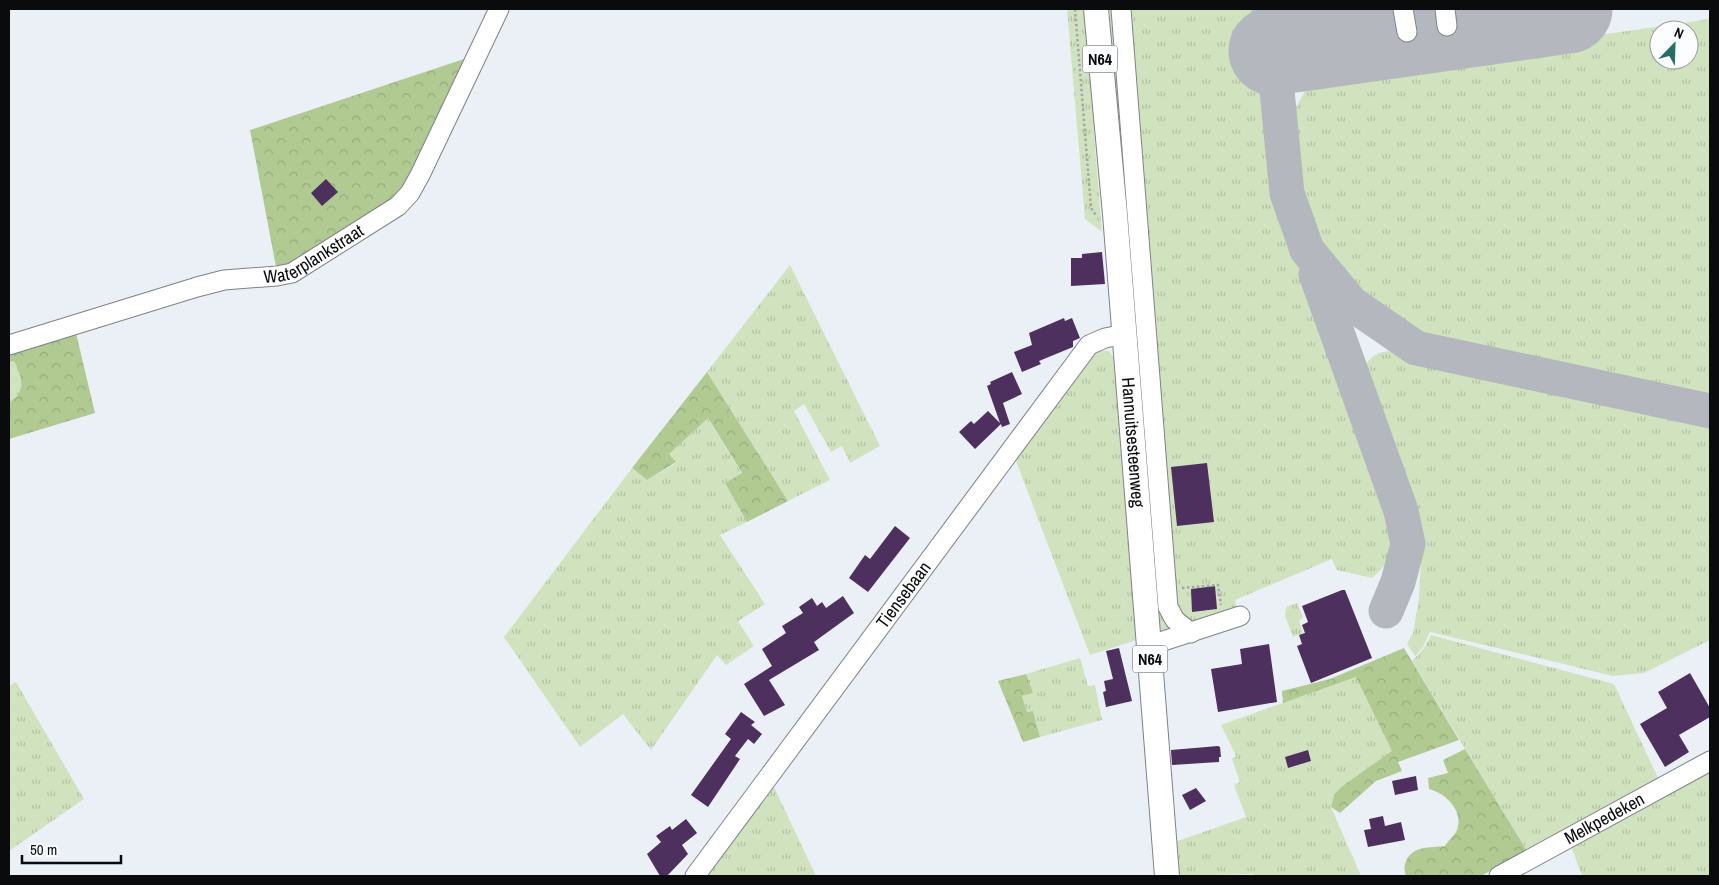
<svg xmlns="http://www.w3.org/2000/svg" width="1719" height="885" font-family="'Archivo Narrow',sans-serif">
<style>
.grass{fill:url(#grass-tufts);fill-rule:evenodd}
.forest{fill:url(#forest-crowns)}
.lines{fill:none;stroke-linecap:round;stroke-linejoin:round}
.taxiway{stroke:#b4b8be;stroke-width:35}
.runway{stroke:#b4b8be;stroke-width:89}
.building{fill:#4d305d}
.minor-casing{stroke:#7d8288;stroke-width:21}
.major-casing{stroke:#7d8288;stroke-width:26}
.path{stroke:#a2a5ab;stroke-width:2.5;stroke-dasharray:2.5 2.5;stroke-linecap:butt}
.minor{stroke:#fff;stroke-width:19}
.major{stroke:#fff;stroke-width:24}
.labels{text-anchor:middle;stroke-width:5;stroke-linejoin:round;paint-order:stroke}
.shield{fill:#fcfdfe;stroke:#535455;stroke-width:1}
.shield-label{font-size:16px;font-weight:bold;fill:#0a0b0d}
.street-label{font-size:18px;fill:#0a0b0d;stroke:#fcfdfe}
</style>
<defs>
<pattern id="grass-tufts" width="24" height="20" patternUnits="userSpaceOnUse" patternTransform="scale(1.25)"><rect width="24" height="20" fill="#d1e3be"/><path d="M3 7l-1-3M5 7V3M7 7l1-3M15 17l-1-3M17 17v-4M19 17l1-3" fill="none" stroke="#b2c1a2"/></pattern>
<pattern id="forest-crowns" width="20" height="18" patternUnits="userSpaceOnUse" patternTransform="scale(1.25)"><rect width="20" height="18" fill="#b0ca92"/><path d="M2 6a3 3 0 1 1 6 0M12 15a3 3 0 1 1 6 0" fill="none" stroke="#96ac7d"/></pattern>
</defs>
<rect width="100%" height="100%" fill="#ebf0f7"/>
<!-- grass -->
<path class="grass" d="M 1067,9 L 1087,9 L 1096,112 L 1094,132 L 1102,232 L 1085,219 Z
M 1109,9 L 1118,9 L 1176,631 L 1161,635 Z
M 1125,9 L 1256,9 L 1283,198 L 1307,282 L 1392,510 C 1397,542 1397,556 1372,578 L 1337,570 L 1332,559 L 1235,600 L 1237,610 L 1201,621 L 1190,622 L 1175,612 Z
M 1710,19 L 1710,402 L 1428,343 L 1384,315 L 1360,293 L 1316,239 L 1299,197 L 1291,130 L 1292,118 L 1297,105 L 1305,91 L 1330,74 ZM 1659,30 L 1689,30 L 1689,60 L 1659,60 Z
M 790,265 L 880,446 L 850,463 L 842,446 L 831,452 L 804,404 L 794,411 L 830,480 L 788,501 L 707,372 Z
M 1101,351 L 1109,351 L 1114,359 L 1136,640 L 1090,655 L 1016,461 L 1093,353 Z
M 1387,351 L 1710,419 L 1710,640 L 1644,673 L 1613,676 L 1430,632 L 1423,647 L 1415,656 L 1407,644 L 1413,633 L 1419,598 L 1421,557 L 1414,526 L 1360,376 C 1366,361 1372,354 1387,351 Z
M 14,360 C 22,375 28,393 9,402 L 9,362 Z
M 707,417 L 742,474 L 725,483 L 747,522 L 720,535 L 765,604 L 738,621 L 754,646 L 726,665 L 717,655 L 651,750 L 623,714 L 580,747 L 504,637 L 632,468 L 647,480 L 676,463 L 669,454 Z
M 1297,603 L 1303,617 L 1299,621 L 1303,633 L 1293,637 L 1285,616 L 1286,607 Z
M 1431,635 L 1614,684 L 1659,780 L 1527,851 L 1412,661 L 1424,648 Z
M 1080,658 L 1088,686 L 1095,685 L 1102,720 L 1040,737 L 1033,711 L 1027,712 L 1022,696 L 1032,693 L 1026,674 Z
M 1356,677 L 1393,751 L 1341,787 L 1334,795 L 1331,807 L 1361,876 L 1254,876 L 1253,874 L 1178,876 L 1175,842 L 1246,817 L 1234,785 L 1240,782 L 1232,759 L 1236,756 L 1221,725 Z
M 16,682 L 84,799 L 9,851 L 9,686 Z
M 1710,769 L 1710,876 L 1582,876 L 1571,846 L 1680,788 Z
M 774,787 L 816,876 L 706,876 Z"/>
<!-- forest -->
<path class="forest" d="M 470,57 L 404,194 L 277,272 L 250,130 Z
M 75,329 L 95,413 L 9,439 L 9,402 C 27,393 22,375 14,361 L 9,362 L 9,350 Z
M 707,372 L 788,501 L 747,522 L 725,483 L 742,473 L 708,418 L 669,454 L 676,462 L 647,480 L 632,468 Z
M 1404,648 L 1459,740 L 1398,762 L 1402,771 L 1376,781 L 1340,813 L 1331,807 L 1334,795 L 1341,787 L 1392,751 L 1356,677 L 1283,703 L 1282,691 L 1330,679 Z
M 1026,674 L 1033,693 L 1022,696 L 1027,712 L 1033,711 L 1040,737 L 1023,742 L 998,681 Z
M 1465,749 L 1527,851 L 1481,876 L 1406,876 C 1404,871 1404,866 1406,861 C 1414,845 1430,848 1445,846 C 1448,841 1455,835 1457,830 C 1464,810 1445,793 1429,789 L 1428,778 L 1448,773 L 1443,760 Z"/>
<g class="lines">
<!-- taxiway -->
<path class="taxiway" d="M 1269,9 L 1287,193 L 1307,250 L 1352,304 L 1416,348 L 1710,411
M 1316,274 L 1401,511 L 1408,544 L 1398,582 L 1386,611"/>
<!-- runway -->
<path class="runway" d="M 1273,51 L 1568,9"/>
</g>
<!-- building -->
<path class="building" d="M 326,179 L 338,192 L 322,206 L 311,193 Z
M 1102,252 L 1105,284 L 1071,286 L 1071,258 L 1082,258 L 1082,254 Z
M 1064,318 L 1065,321 L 1072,318 L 1080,338 L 1073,341 L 1073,347 L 1039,361 L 1041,364 L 1022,372 L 1014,352 L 1032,345 L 1029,333 Z
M 1012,372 L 1022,394 L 1003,403 L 1010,424 L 1002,427 L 1001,424 L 975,449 L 959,432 L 971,421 L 974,424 L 988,411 L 1000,423 L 987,386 L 991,384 L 990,382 Z
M 1207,463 L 1214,522 L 1177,526 L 1171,467 Z
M 895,526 L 910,538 L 868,592 L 849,578 L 865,555 L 870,559 Z
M 1215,586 L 1217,609 L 1192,612 L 1191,589 Z
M 1342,590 L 1345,590 L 1372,658 L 1311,683 L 1297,646 L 1302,644 L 1299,635 L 1305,633 L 1302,625 L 1308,622 L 1302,606 Z
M 843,596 L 854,613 L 814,642 L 819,650 L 769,680 L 785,705 L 764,716 L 744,684 L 772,666 L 762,649 L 786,633 L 782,626 L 803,613 L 799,607 L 812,598 L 817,606 L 822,602 L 826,608 Z
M 1269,644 L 1277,702 L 1218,712 L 1211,669 L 1242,664 L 1240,649 Z
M 1119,648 L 1132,701 L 1106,707 L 1103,692 L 1106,691 L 1104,681 L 1113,679 L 1106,651 Z
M 1690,673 L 1710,708 L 1710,717 L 1679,735 L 1689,752 L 1665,767 L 1640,724 L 1667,708 L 1658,692 Z
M 741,712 L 755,722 L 751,725 L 762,734 L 754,744 L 748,739 L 735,756 L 740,759 L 708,807 L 691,795 L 731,739 L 725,734 Z
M 1218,746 L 1220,747 L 1221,757 L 1219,757 L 1219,762 L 1172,765 L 1171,750 Z
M 1308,750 L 1311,761 L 1288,768 L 1285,757 Z
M 1416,776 L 1418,790 L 1395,795 L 1392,781 Z
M 1196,788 L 1206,801 L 1190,810 L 1182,795 Z
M 1383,816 L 1385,826 L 1401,822 L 1405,840 L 1368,847 L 1364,830 L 1371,829 L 1369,819 Z
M 686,819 L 697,833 L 682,845 L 688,854 L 667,876 L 660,876 L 647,854 L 661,842 L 656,836 L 670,826 L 672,830 Z"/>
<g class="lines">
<!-- minor casing -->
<g class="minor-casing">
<g id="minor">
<path d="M 1121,9 L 1168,607 L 1175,620 L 1191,633"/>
<path d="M 1403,9 L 1407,32"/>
<path d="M 1445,9 L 1447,26"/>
<path id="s1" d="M 9,345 L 197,287 L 224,280 L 277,276 L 292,273 L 398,206 L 410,193 L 420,175 L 499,9"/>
<path d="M 1148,646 L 1240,616"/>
<path id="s2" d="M 695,876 L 1089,345 L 1105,338 L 1125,334"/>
<path id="s3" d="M 1499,876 L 1710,761"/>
</g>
</g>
<!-- major casing -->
<g class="major-casing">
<g id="major">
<path id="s4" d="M 1096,9 L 1115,214 L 1167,876"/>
</g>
</g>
<!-- path -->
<path class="path" d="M 1075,9 L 1091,208 L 1096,215
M 1182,588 L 1218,585 L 1221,605"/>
<!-- minor -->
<use href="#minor" class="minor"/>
<!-- major -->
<use href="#major" class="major"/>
</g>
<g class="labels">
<!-- shield labels -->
<g class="shield">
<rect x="1082.5" y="45.5" width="35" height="27" rx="4"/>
<rect x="1132.5" y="645.5" width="35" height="27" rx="4"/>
</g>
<g class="shield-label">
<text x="1100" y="65">N64</text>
<text x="1150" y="665">N64</text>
</g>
<!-- street labels -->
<g class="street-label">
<text dy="6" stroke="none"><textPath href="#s1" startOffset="320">Waterplankstraat</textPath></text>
<text dy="6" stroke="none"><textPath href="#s4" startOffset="435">Hannuitsesteenweg</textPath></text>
<text dy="6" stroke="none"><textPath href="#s2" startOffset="350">Tiensebaan</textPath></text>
<text dy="6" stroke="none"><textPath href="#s3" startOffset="120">Melkpedeken</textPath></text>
</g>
</g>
<!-- border -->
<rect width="1719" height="885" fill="none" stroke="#0a0b0d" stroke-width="20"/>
<!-- north arrow -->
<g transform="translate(1674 45) rotate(23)"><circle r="24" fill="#fcfdfe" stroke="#9b9c9e"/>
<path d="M0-4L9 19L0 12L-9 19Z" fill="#276f66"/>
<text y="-8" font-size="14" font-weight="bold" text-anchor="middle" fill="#0a0b0d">N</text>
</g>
<!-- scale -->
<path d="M22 855v8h99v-8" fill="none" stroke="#0a0b0d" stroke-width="2.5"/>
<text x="30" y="855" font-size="15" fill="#0a0b0d" stroke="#fcfdfe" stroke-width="4" paint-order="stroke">50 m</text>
</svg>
